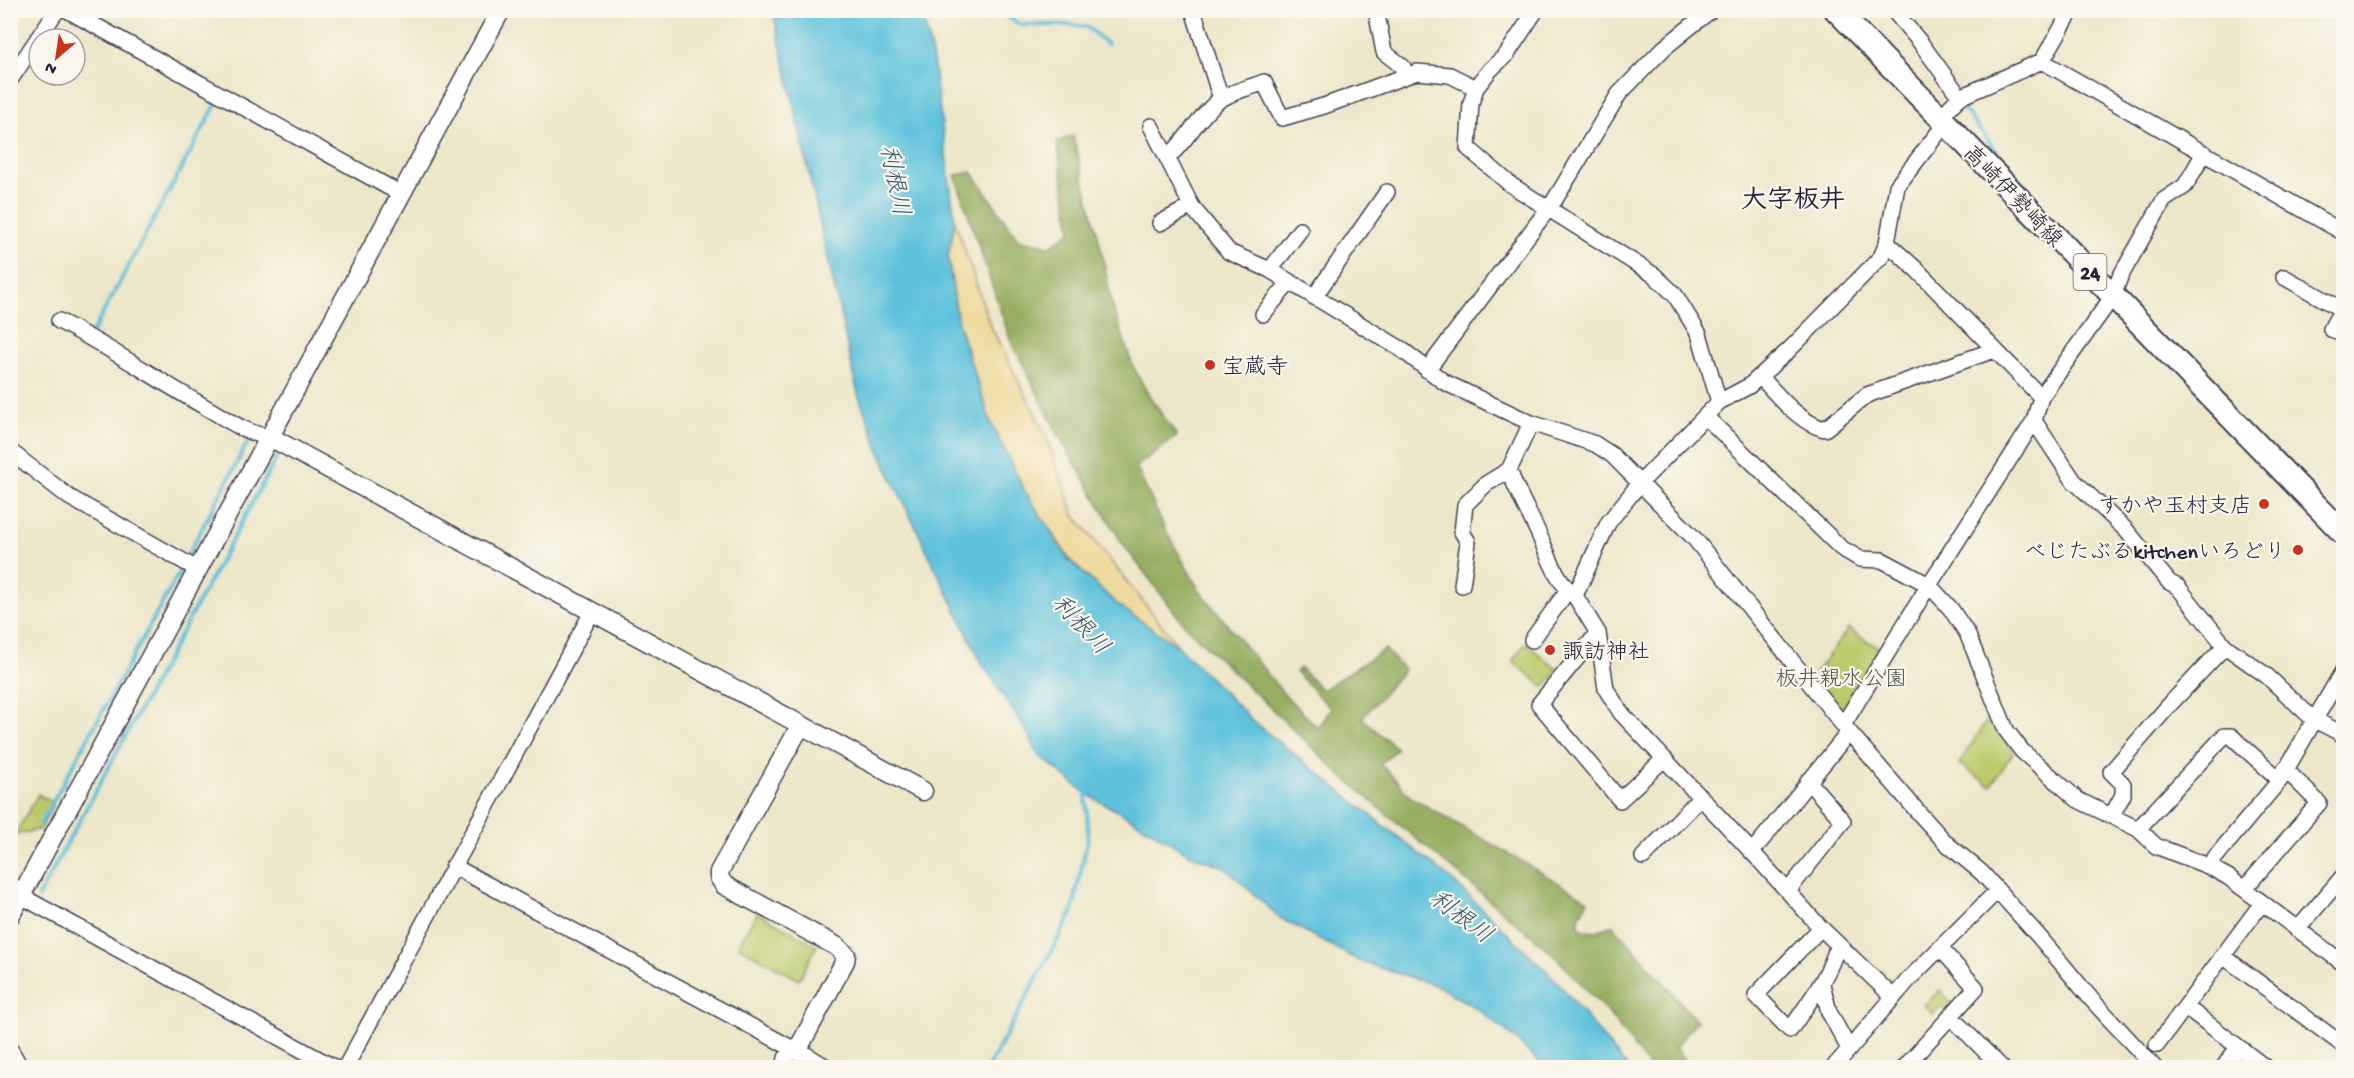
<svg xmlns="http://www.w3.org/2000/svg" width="2354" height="1078" font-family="'Gochi Hand','Klee One',sans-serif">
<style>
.green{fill:#bcca6c;stroke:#6f7654;stroke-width:1.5}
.forest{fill:#95ae60;stroke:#5c684e;stroke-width:1.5}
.sand{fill:#eeda9e;stroke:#887e6c;stroke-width:1.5}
.water{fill:#5ec2dc;stroke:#40728c;stroke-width:1.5}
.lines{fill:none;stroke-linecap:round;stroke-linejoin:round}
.stream{stroke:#5ec2dc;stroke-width:4}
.minor-casing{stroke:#403f50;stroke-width:18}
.tertiary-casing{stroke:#403f50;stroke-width:21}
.primary-casing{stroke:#403f50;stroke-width:26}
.minor{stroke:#fff;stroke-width:15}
.tertiary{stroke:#fff;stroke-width:18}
.primary{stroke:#fff;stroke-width:22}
.poi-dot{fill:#c8321e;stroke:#fbf7ec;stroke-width:2}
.labels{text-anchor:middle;stroke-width:4.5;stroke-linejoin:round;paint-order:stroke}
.shield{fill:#fbf7ec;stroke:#636270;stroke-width:1.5}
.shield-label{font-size:21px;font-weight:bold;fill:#22223b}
.street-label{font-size:22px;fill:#22223b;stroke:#fbf7ec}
.poi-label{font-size:22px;fill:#22223b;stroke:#fbf7ec;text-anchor:start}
.park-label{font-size:22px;fill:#50544a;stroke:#fbf7ec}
.water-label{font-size:24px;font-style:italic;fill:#375a73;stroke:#fbf7ec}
.quarter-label{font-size:26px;font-weight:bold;fill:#22223b;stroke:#fbf7ec}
</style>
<rect width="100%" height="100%" fill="#fbf7ec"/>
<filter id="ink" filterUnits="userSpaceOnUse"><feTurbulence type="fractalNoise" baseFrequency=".0167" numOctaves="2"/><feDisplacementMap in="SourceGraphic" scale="12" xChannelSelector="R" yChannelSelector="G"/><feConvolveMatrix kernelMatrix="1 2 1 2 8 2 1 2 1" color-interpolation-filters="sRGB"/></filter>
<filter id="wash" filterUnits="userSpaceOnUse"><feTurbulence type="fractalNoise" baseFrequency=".008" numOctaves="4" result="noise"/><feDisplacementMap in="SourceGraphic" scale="24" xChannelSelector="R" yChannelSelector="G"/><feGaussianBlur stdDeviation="1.35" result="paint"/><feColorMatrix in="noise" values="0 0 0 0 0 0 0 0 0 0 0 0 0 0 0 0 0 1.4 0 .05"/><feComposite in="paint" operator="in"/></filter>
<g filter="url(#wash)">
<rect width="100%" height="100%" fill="#ede6c9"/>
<!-- green -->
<path class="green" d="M 1848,629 L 1884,651 L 1846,713 L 1841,712 L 1811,679 Z
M 1526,643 L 1558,670 L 1544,687 L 1512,661 Z
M 1992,712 L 2013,753 L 1991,786 L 1959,764 Z
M 38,794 L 54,803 L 41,829 L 15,835 Z
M 757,912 L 817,946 L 799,980 L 738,946 Z
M 1940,990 L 1953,1005 L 1947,1011 L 1942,1006 L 1933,1014 L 1924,1005 Z"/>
<!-- forest -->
<path class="forest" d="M 1073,136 L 1101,248 L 1112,304 L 1132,364 L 1148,394 L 1177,436 L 1136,467 L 1166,531 L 1200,591 L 1283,693 L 1318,728 L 1331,709 L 1296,672 L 1300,668 L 1322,690 L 1385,649 L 1404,670 L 1362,718 L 1397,749 L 1380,764 L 1396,780 L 1409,796 L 1588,900 L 1579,918 L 1579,926 C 1590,936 1600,930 1613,925 L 1697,1021 L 1675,1048 L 1691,1067 L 1649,1067 L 1610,1015 L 1552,953 L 1343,777 L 1186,627 L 1122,543 L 1060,438 L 1010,339 L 955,175 L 972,172 L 1018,239 L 1050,246 L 1071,231 L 1057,142 Z"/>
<!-- sand -->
<path class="sand" d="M 955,221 L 990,325 L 1045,433 L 1074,515 L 1179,647 L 1118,605 L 1070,560 L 1026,493 L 991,423 L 958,324 L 948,256 Z"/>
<!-- water -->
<path class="water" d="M 773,11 L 922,11 L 933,60 L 955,221 L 948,256 L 958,324 L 991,423 L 1026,493 L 1069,560 L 1118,605 L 1179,647 L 1254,722 L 1451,879 L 1556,980 L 1627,1067 L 1544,1067 L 1511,1035 L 1476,1008 L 1438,986 L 1361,962 L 1280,918 L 1224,867 L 1189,854 L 1134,820 L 1086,794 L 1038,754 L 1026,730 L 982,664 L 883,460 L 858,394 Z"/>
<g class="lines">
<!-- stream -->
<path class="stream" d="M 996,10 L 1021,25 L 1071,25 L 1087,27 L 1107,44
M 1962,107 L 2029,193
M 91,335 L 218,101 L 216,100
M 188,555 L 250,438 L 247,436
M 40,825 L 180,571
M 38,897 L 277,457
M 988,1068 L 1072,913 L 1088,837 L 1086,792"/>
</g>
</g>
<g filter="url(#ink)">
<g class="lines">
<!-- minor casing -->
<g class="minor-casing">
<path id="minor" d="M 67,10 L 401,194
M 1193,10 L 1221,99
M 1376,10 L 1384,52 L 1403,67 L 1403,75
M 1536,10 L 1507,54 L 1490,70 L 1476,88 L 1471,103 L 1468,148 L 1511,185 L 1654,275 L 1675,295 L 1699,334 L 1719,402
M 1893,10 L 1920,42 L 1960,97
M 2042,61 L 2344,233
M 10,80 L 57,10
M 1939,118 L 1960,97 L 2042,61 L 2072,10
M 1151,126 L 1192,207 L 1229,252 L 1270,270 L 1401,349 L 1444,382 L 1531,423 L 1595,444 L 1612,455 L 1694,538 L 1843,725 L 1919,813 L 1946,843 L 1982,873 L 2041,939 L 2092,1000 L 2155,1068
M 1167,158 C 1186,142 1197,118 1217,102 C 1229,92 1250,88 1264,82 L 1282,118 L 1324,106 L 1417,72 L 1450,75 L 1476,88
M 1160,223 L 1192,206
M 1887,243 L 1917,270 L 2041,397
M 1270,270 L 1300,230
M 2284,277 L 2341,309
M 1314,297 L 1387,192
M 2344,305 L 2331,329 L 2344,335
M 1263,314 L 1290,282
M 59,321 C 110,347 157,380 207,408 C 228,420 247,434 270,437
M 1427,370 L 1554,201 L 1619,94 L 1664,48 L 1711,10
M 1760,376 C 1776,394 1801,424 1825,429 L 1867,395 L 1994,350
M 1706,417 L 1841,548 L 1860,559 L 1882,560 L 1929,585 L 1950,608 L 1967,633 L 2006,730 L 2022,751 L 2078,800 L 2138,829 L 2156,846 L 2208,866 L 2228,877 L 2344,964
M 2034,421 L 2074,481 L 2126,530 L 2169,582 L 2178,587 L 2225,646 L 2267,676 L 2313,719 L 2344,735
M 10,451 L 69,497 L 197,569
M 1509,470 C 1516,490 1526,507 1535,526 C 1547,550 1554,579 1575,596
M 1462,585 L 1468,542 L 1462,532 L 1465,505 L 1486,484 L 1509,470 L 1531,423
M 1598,633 L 1539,704 L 1620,800 L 1664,759
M 1532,640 L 1568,590
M 1843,725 L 1929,585 L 2034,421 L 2041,397 L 2113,296 L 2120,277 L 2164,200 L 2185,186 L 2204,153
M 1849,732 L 1752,852 L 1621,713 L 1606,689 L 1598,633 L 1575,596 L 1608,523 L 1640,483 L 1719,402 L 1749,386 L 1789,350 L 1881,257 L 1887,243 L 1897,186 L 1945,124
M 2112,815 L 2123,795 L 2123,784 L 2111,772 L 2172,702 L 2225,646
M 2138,829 L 2224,736 L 2231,736 L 2280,780
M 1752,852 L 1821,928 L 1893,997
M 1643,857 L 1701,797
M 453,866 L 797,1051
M 2208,866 L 2280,780 L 2344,669
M 15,887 L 21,896 L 335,1068
M 2244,889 L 2319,803 L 2285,769
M 1788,891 L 1843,821 L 1808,781
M 1821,928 L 1756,995 L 1790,1030 C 1809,1002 1829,977 1838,944
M 2297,930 L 2344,875
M 2223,956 L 2344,1046
M 1822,984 L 1829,1012 L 1849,1049
M 2186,1007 L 2266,1068
M 1950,1016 L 2002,1068
M 2157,1045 L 2262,903
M 345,1068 L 592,612
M 784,1068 L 786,1058 L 791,1050
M 1833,1068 L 1910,978 L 1997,891
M 1904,1068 L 1976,988 L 1940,948
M 2223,1068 L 2238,1047"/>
</g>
<!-- tertiary casing -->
<g class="tertiary-casing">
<path id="tertiary" d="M 270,437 L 923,791
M 801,725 L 719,872 L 719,877 L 724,885 L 836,946 L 846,955 L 845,961 L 797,1051 L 825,1068
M 10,916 L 501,10
M 10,1052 L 19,1068"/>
</g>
<!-- primary casing -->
<g class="primary-casing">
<path id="primary" d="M 1836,10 L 2344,534"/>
</g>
<!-- minor -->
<use href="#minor" class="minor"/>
<!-- tertiary -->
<use href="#tertiary" class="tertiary"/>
<!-- primary -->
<use href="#primary" class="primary"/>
</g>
</g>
<!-- markers -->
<g class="poi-dot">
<circle cx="1210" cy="365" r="6"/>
<circle cx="2264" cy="504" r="6"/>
<circle cx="2298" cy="550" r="6"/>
<circle cx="1550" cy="650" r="6"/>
</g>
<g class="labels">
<!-- shield labels -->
<rect class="shield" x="2073.5" y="254" width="33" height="36" rx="4.5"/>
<g class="shield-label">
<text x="2090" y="279">24</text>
</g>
<!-- street labels -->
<g class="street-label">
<text transform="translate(2014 195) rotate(46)" y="8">高崎伊勢崎線</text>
</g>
<!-- poi labels -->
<g class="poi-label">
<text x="1222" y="373">宝蔵寺</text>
<text x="2252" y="512" text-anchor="end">すかや玉村支店</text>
<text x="2286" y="558" text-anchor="end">べじたぶるkitchenいろどり</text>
<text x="1562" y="658">諏訪神社</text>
</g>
<!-- park labels -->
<g class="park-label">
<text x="1841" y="685">板井親水公園</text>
</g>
<!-- water labels -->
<g class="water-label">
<text transform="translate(896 180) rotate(79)" y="8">利根川</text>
<text transform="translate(1082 624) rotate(47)" y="8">利根川</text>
<text transform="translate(1462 916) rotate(37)" y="8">利根川</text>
</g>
<!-- quarter labels -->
<g class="quarter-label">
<text x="1793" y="207">大字板井</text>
</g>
</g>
<!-- margin -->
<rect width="2354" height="1078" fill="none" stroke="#fbf7ec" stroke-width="36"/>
<!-- north arrow -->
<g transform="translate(57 57) rotate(209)"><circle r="28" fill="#fbf7ec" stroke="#a4a2a5" stroke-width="1.5"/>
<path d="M0-4.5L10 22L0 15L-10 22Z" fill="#c8321e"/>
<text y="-9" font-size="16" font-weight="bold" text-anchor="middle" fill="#22223b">N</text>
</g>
</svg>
